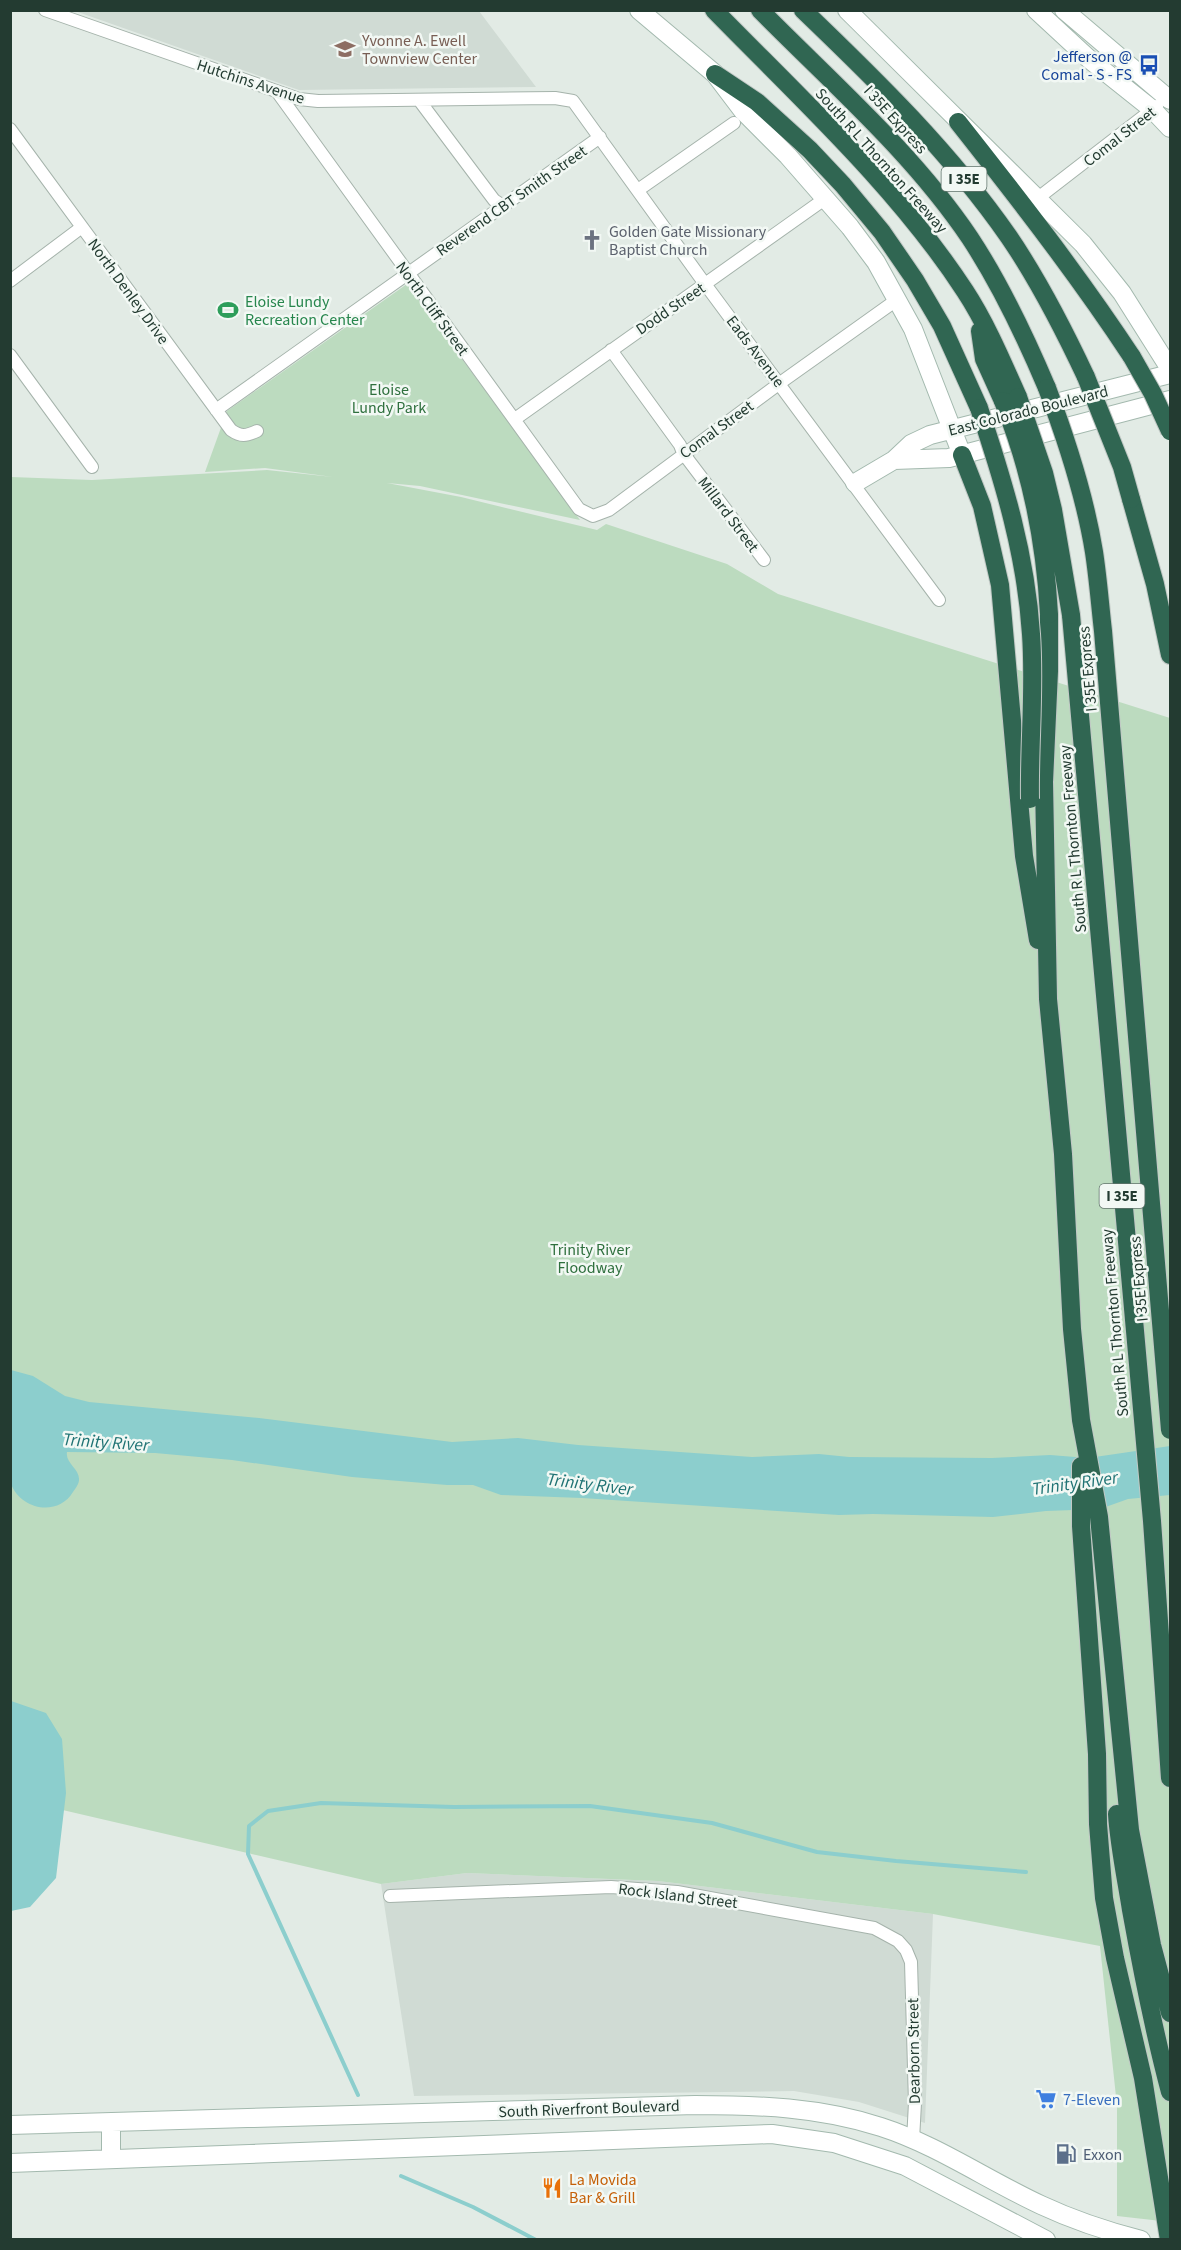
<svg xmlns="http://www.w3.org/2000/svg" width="1181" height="2250" font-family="'Source Sans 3',sans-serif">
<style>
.built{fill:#d0dbd4}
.green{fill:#bcdbbf}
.water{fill:#8ccecd}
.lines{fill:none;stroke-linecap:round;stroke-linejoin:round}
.stream{stroke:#8ccecd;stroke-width:4}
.street-casing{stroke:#a5b3ab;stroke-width:14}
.secondary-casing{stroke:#a3b9ae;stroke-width:20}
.highway-casing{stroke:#c1c8c5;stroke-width:20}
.street{stroke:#fff;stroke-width:12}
.secondary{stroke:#fff;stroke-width:18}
.highway{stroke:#306652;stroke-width:18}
.highway-bridge-casing{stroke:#c1c8c5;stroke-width:20;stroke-linecap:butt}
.highway-bridge{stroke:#306652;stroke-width:18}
.labels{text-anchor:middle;stroke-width:5;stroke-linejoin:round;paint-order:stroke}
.shield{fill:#f2f8f4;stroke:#61746c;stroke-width:1.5}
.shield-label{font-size:15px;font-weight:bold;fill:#233b31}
.education-label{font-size:16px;fill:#785e54;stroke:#f2f8f4;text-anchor:start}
.transit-label{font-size:16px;fill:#164399;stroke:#f2f8f4;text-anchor:end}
.street-label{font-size:16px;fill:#233b31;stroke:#f2f8f4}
.worship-label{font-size:16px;fill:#5b616d;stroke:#f2f8f4;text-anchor:start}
.leisure-label{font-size:16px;fill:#27864d;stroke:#f2f8f4;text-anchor:start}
.park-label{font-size:16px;fill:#2f703e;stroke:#f2f8f4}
.shop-label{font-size:16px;fill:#366cbe;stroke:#f2f8f4;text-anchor:start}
.service-label{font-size:16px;fill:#4e5e75;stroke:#f2f8f4;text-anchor:start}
.food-label{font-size:16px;fill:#c56008;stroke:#f2f8f4;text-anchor:start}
.water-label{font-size:18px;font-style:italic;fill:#207374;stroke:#f2f8f4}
</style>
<rect width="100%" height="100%" fill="#e2ebe5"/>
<!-- built -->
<path class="built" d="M 75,11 L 479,11 L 536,87 L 299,90 Z
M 467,1873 L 658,1881 L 933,1914 L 925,2123 L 859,2102 L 794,2091 L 414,2096 L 381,1884 Z"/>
<!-- green -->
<path class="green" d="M 407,284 L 580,520 L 420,486 L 387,483 L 461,497 L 597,530 L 606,524 L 727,564 L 778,594 L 1170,718 L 1170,2222 L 1117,2216 L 1117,2106 L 1100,1946 L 933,1914 L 658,1881 L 467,1873 L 381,1884 L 11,1798 L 11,477 L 92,480 L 267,470 L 333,477 L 265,468 L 205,472 L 227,411 Z"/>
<!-- water -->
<path class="water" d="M 11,1370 L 33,1376 L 65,1396 L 89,1402 L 259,1418 L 452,1442 L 518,1438 L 578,1445 L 752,1457 L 819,1454 L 849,1457 L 992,1458 L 1050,1455 L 1088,1458 L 1170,1446 L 1170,1495 L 1128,1499 L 1100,1509 L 1046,1511 L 993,1517 L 873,1514 L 839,1515 L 582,1498 L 501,1495 L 473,1485 L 447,1485 L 352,1477 L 232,1460 L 155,1453 L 67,1452 C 65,1463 80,1469 79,1480 C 79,1484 75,1489 73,1492 C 58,1517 21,1510 11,1484 C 8,1475 11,1462 11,1452 C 11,1425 11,1397 11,1370 Z
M 11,1701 L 46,1713 L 62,1739 L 66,1793 L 56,1878 L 30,1907 L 11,1911 Z"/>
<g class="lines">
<!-- stream -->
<path class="stream" d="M 358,2095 L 248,1854 L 249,1826 L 268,1811 L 321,1803 L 454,1807 L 590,1806 L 712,1823 L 817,1852 L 896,1861 L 1026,1872
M 401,2176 L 473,2207 L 536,2240"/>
<!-- street casing -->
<g class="street-casing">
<path id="street" d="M 45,10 L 299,99 L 318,101 L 555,98 L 573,101 L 705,284 L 939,600
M 278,93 L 579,509 L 593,516 L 609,510 L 780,383 L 898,299
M 419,100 L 494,200 L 503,206
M 10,129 L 231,430 C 241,437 246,436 257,431
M 638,190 L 734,123
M 1038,198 L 1157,106
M 10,281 L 82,227
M 611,350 L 680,445 L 683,453 L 764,560
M 10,355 L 92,467
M 216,410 L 600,137
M 515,419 L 826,198
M 390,1896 L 611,1887 L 677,1892 L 874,1928 L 898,1941 L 906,1950 L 911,1962 L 915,2103 L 913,2140"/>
</g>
<!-- secondary casing -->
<g class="secondary-casing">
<path id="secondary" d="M 639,10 L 715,74 L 743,111 L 788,156 L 850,227 L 876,262 L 913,329 L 962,455
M 847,10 L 1083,244 L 1122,293 L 1170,369
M 1036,10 L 1089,59 L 1153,110 L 1170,128
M 1064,10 L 1170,100
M 894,460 L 949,458 L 1170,400
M 855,483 L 894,460 L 911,444 L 930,435 L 1170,374
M 111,2122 L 111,2159
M 10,2125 L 695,2105 C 758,2105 820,2107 881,2127 C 937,2145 987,2180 1041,2205 C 1073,2220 1106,2231 1141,2240
M 10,2163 L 772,2134 L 834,2143 L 905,2166 L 1046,2240"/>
</g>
<!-- highway casing -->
<g class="highway-casing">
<path id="highway" d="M 714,10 C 800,98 898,188 965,291 C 986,323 1002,361 1018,397
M 760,10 C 833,84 912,152 970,238 C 1001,285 1025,336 1047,388
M 803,10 C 877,81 950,152 1009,237 C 1039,281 1063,328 1086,377
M 715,74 L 757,102 L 810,150 L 843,185 L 882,232 L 915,280 L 942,326 L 979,408
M 958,122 C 1018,198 1078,275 1132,357
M 980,331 L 984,359 L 1003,401
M 962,455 L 982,506 L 1000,585 L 1024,856 L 1038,940
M 1131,499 L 1155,584 L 1170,655
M 1049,614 L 1049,671 L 1044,782 L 1048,999 L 1063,1154 L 1072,1329 L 1081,1420 L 1099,1517 L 1130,1830 L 1152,1945 L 1170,2013
M 1071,615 L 1152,1521 L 1170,1778
M 1081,1466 L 1081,1526 L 1097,1754 L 1098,1824 L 1104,1898 L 1115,1958 L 1143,2078 L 1169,2240
M 1117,1814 C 1119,1846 1126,1878 1131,1910 C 1142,1971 1154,2032 1170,2092"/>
</g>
<!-- street -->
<use href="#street" class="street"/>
<!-- secondary -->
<use href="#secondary" class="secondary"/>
<!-- highway -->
<use href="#highway" class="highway"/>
<!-- highway-bridge casing -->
<g class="highway-bridge-casing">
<path id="highway-bridge" d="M 1132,357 L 1153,394 L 1170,431
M 1086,377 L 1122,467 L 1131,499
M 1047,388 C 1067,441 1085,496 1094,552 C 1098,578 1100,605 1103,631 L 1170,1430
M 1018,397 L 1044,473 L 1053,510 L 1071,615
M 1003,401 C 1031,470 1045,540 1049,614
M 979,408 C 1004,483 1026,555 1031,634 C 1035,689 1029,744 1030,799"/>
</g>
<!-- highway-bridge -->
<use href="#highway-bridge" class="highway-bridge"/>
</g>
<!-- icons -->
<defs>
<g id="school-bare" transform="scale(1.62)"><path d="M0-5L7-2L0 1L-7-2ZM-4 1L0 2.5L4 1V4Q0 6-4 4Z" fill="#8d6e63" stroke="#f2f8f4" stroke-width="2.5" paint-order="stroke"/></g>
<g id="bus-bare" transform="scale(1.62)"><path d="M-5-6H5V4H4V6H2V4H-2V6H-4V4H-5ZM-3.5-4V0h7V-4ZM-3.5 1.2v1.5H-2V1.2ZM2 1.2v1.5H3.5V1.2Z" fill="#1a4fb4" stroke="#f2f8f4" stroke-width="2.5" paint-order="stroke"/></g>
<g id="church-bare" transform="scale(1.62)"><path d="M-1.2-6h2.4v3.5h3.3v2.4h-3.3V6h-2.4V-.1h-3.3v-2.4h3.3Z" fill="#6b7280" stroke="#f2f8f4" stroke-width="2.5" paint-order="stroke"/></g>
<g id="stadium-bare" transform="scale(1.62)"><path d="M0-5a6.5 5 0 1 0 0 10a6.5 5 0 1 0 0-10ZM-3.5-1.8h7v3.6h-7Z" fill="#2e9e5b" stroke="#f2f8f4" stroke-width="2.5" paint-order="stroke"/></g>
<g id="supermarket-bare" transform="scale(1.62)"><path d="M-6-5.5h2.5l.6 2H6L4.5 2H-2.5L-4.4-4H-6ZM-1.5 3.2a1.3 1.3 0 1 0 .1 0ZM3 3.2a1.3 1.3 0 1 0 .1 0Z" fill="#3f7fe0" stroke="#f2f8f4" stroke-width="2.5" paint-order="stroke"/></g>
<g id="fuel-bare" transform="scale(1.62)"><path d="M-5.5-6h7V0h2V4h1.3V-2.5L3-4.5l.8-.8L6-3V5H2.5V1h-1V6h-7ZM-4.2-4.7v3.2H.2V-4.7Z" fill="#5c6f8a" stroke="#f2f8f4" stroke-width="2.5" paint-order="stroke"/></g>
<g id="restaurant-bare" transform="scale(1.62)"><path d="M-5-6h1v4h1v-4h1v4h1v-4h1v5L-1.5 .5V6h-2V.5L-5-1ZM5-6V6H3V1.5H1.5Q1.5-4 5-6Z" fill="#e8710a" stroke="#f2f8f4" stroke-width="2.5" paint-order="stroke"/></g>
</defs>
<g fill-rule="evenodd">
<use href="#school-bare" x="345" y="49"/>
<use href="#bus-bare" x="1149" y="65"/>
<use href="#church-bare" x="592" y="240"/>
<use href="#stadium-bare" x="228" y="310"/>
<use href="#supermarket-bare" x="1046" y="2099"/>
<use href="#fuel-bare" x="1066" y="2154"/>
<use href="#restaurant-bare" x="552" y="2188"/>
</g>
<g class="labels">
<!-- shield labels -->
<g class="shield">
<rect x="941.5" y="167" width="45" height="24" rx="4.5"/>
<rect x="1099.5" y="1184" width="45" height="24" rx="4.5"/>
</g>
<g class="shield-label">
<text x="964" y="184">I 35E</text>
<text x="1122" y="1201">I 35E</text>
</g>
<!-- education labels -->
<g class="education-label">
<text x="362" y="46">Yvonne A. Ewell<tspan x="362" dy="18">Townview Center</tspan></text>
</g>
<!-- transit labels -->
<g class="transit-label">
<text x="1132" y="62">Jefferson @<tspan x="1132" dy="18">Comal - S - FS</tspan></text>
</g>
<!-- street labels -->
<g class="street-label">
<text transform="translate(251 81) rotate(18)" y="6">Hutchins Avenue</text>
<text transform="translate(896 119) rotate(48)" y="6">I 35E Express</text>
<text transform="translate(1119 136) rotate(-38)" y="6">Comal Street</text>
<text transform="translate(882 160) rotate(48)" y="6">South R L Thornton Freeway</text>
<text transform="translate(511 200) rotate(-35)" y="6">Reverend CBT Smith Street</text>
<text transform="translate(129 291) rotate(54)" y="6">North Denley Drive</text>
<text transform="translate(433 308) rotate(54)" y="6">North Cliff Street</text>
<text transform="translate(670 308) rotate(-34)" y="6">Dodd Street</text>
<text transform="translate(756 351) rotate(53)" y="6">Eads Avenue</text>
<text transform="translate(1028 410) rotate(-14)" y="6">East Colorado Boulevard</text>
<text transform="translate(716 429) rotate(-36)" y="6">Comal Street</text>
<text transform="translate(729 514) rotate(53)" y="6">Millard Street</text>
<text transform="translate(1087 669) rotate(-95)" y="6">I 35E Express</text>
<text transform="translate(1072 839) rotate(-95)" y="6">South R L Thornton Freeway</text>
<text transform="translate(1138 1279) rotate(-95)" y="6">I 35E Express</text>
<text transform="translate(1114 1323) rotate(-95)" y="6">South R L Thornton Freeway</text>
<text transform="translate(678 1895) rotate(7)" y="6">Rock Island Street</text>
<text transform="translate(913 2051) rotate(-91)" y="6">Dearborn Street</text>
<text transform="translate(589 2108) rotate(-2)" y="6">South Riverfront Boulevard</text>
</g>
<!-- worship labels -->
<g class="worship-label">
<text x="609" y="237">Golden Gate Missionary<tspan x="609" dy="18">Baptist Church</tspan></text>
</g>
<!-- leisure labels -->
<g class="leisure-label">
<text x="245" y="307">Eloise Lundy<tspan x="245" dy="18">Recreation Center</tspan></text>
</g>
<!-- park labels -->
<g class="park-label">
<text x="389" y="395">Eloise<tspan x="389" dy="18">Lundy Park</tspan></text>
<text x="590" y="1255">Trinity River<tspan x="590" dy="18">Floodway</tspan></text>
</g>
<!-- shop labels -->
<g class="shop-label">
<text x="1063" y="2105">7-Eleven</text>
</g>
<!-- service labels -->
<g class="service-label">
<text x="1083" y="2160">Exxon</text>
</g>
<!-- food labels -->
<g class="food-label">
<text x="569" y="2185">La Movida<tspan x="569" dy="18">Bar &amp; Grill</tspan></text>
</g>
<!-- water labels -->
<g class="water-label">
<text transform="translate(106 1442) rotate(4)" y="6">Trinity River</text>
<text transform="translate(1075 1483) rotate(-8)" y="6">Trinity River</text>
<text transform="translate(590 1484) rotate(7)" y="6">Trinity River</text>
</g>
</g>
<!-- border -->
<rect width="1181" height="2250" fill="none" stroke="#233b31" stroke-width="24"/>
</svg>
